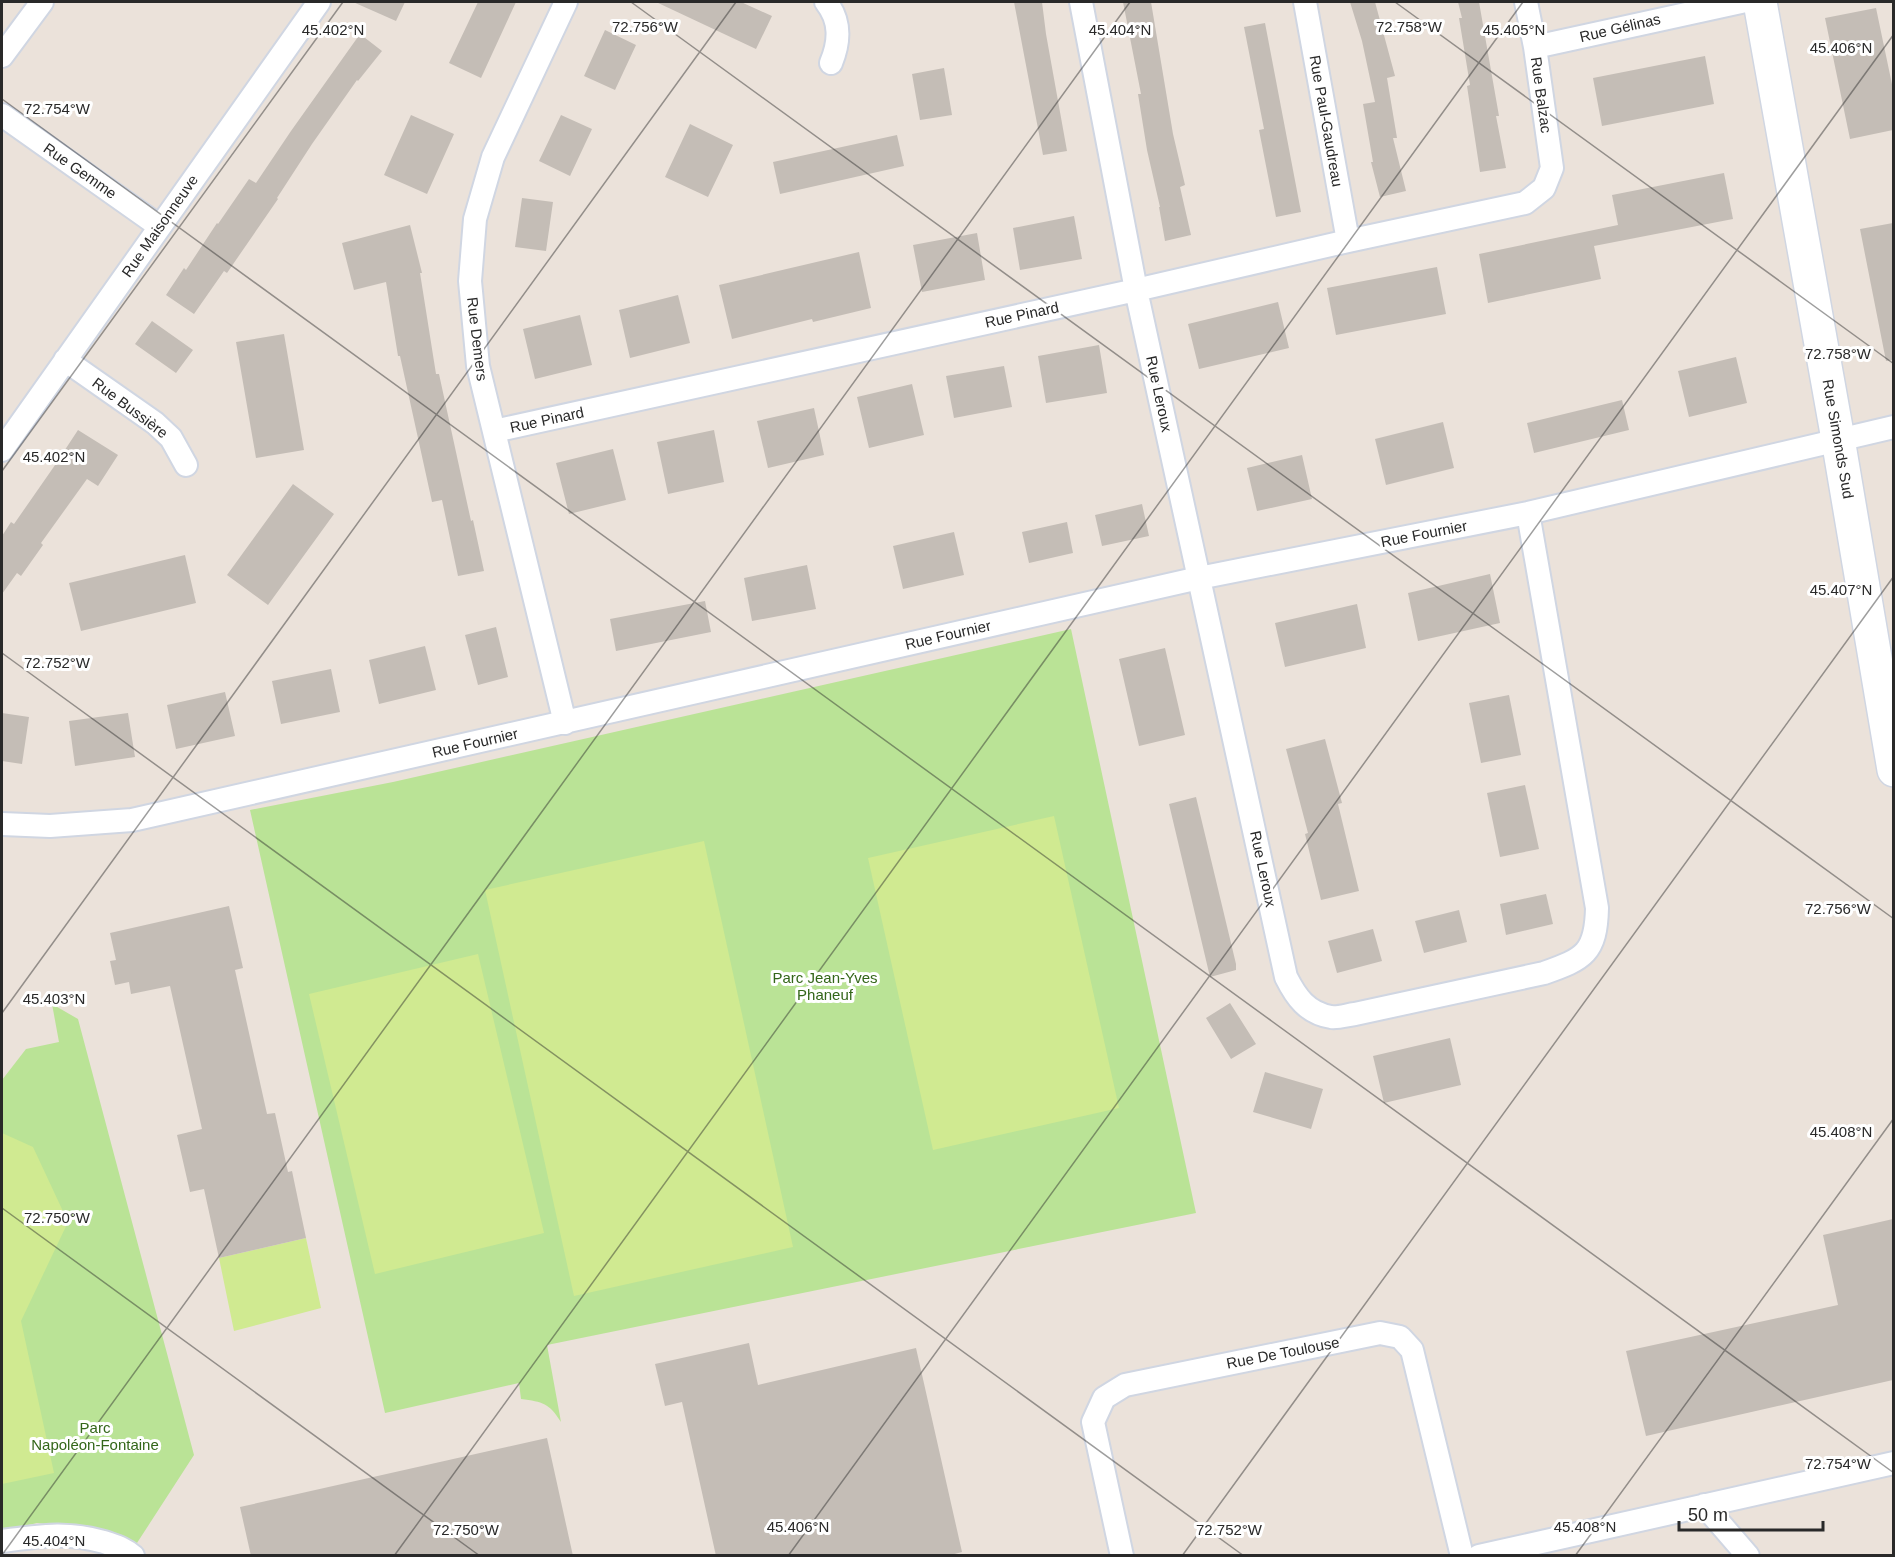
<svg xmlns="http://www.w3.org/2000/svg" width="1895" height="1557" font-family="Arial,sans-serif">
<style>
.green{fill:#bae396}
.pitch{fill:#d0ea91}
.building{fill:#c4bdb6}
.lines{fill:none;stroke-linecap:round;stroke-linejoin:round}
.street-casing{stroke:#d0d6e2;stroke-width:26}
.secondary-casing{stroke:#d0d6e2;stroke-width:36}
.street{stroke:#fff;stroke-width:22}
.secondary{stroke:#fff;stroke-width:33}
.ticks{fill:none;stroke:#292929;stroke-width:1.5;stroke-opacity:0.45}
.labels{text-anchor:middle;stroke-width:6;stroke-linejoin:round;paint-order:stroke}
.street-label{font-size:15px;fill:#292929;stroke:#fff}
.park-label{font-size:15px;fill:#336619;stroke:#fff}
.ticks-label{font-size:15px;text-anchor:middle;fill:#292929;stroke:#fff;stroke-width:6;stroke-linejoin:round;paint-order:stroke}
</style>
<rect width="100%" height="100%" fill="#ebe2da"/>
<!-- green -->
<path class="green" d="M 1071,629 L 1196,1213 L 547,1345 L 561,1422 C 549,1403 543,1402 521,1399 L 519,1383 L 385,1413 L 250,810 L 393,782 Z
M 52,1004 L 78,1019 L 194,1455 L 137,1543 L 97,1530 L 37,1523 L 2,1531 L 2,1080 L 26,1049 L 59,1042 Z"/>
<!-- pitch -->
<path class="pitch" d="M 1054,816 L 1119,1108 L 933,1150 L 868,858 Z
M 704,841 L 793,1247 L 574,1296 L 485,890 Z
M 478,954 L 544,1233 L 375,1274 L 309,994 Z
M 2,1133 L 33,1147 L 68,1222 L 21,1321 L 54,1473 L 2,1484 Z
M 306,1238 L 321,1308 L 234,1331 L 219,1258 Z"/>
<!-- building -->
<path class="building" d="M 353,2 L 405,2 L 396,21 Z
M 478,2 L 516,2 L 481,78 L 449,63 Z
M 656,2 L 741,2 L 772,16 L 756,49 Z
M 1014,2 L 1042,2 L 1046,34 L 1067,151 L 1043,155 Z
M 1123,2 L 1151,2 L 1173,134 L 1185,185 L 1180,187 L 1191,235 L 1165,241 L 1159,207 L 1160,207 L 1147,150 L 1138,94 L 1141,94 Z
M 1350,2 L 1375,2 L 1395,76 L 1387,78 L 1397,138 L 1393,138 L 1406,191 L 1380,197 L 1371,162 L 1373,162 L 1363,104 L 1375,102 L 1362,41 Z
M 1458,2 L 1479,2 L 1499,116 L 1496,116 L 1506,168 L 1480,172 L 1467,86 L 1470,85 L 1459,18 L 1462,18 Z
M 1876,8 L 1893,89 L 1893,130 L 1850,139 L 1825,18 Z
M 1265,23 L 1301,212 L 1276,217 L 1259,130 L 1264,129 L 1244,27 Z
M 605,30 L 636,45 L 615,90 L 584,76 Z
M 360,34 L 382,51 L 358,81 L 357,80 L 312,144 L 277,198 L 278,199 L 227,273 L 224,271 L 194,314 L 166,295 L 184,268 L 186,270 L 217,223 L 218,224 L 249,179 L 256,183 L 291,131 Z
M 1705,56 L 1714,104 L 1602,126 L 1593,78 Z
M 944,68 L 952,115 L 920,120 L 912,74 Z
M 411,115 L 454,134 L 427,194 L 384,175 Z
M 561,115 L 592,129 L 570,176 L 539,161 Z
M 690,124 L 733,145 L 708,197 L 665,177 Z
M 897,135 L 904,166 L 780,194 L 773,162 Z
M 1724,173 L 1733,219 L 1594,246 L 1601,279 L 1488,303 L 1479,254 L 1618,225 L 1612,195 Z
M 522,198 L 553,202 L 546,251 L 515,247 Z
M 1074,216 L 1082,259 L 1020,270 L 1013,228 Z
M 1893,223 L 1893,360 L 1886,361 L 1860,229 Z
M 410,225 L 422,273 L 420,273 L 436,374 L 439,374 L 471,521 L 473,520 L 484,571 L 458,576 L 442,500 L 432,502 L 400,356 L 398,356 L 386,282 L 354,290 L 342,243 Z
M 977,233 L 985,280 L 922,292 L 913,245 Z
M 859,252 L 871,308 L 813,322 L 812,319 L 732,339 L 719,285 Z
M 1437,267 L 1446,314 L 1336,335 L 1327,288 Z
M 678,295 L 690,343 L 630,358 L 619,310 Z
M 1278,302 L 1289,348 L 1199,369 L 1188,324 Z
M 580,315 L 592,365 L 535,379 L 523,329 Z
M 152,321 L 193,350 L 176,373 L 135,344 Z
M 284,334 L 304,450 L 256,458 L 236,342 Z
M 1099,345 L 1107,393 L 1046,403 L 1038,356 Z
M 1736,357 L 1747,403 L 1689,417 L 1678,371 Z
M 1004,366 L 1012,407 L 954,418 L 946,376 Z
M 912,384 L 924,435 L 869,448 L 857,397 Z
M 1622,400 L 1629,430 L 1534,453 L 1527,423 Z
M 814,408 L 824,455 L 768,468 L 757,421 Z
M 1443,422 L 1454,468 L 1386,485 L 1375,439 Z
M 78,430 L 118,455 L 98,486 L 87,479 L 41,543 L 43,545 L 21,576 L 17,573 L 2,594 L 2,536 L 11,522 L 14,524 L 53,468 Z
M 714,430 L 724,482 L 668,494 L 657,442 Z
M 613,449 L 626,500 L 569,514 L 556,463 Z
M 1302,455 L 1312,499 L 1257,511 L 1247,468 Z
M 293,484 L 334,514 L 268,605 L 227,575 Z
M 1142,504 L 1149,536 L 1102,546 L 1095,515 Z
M 1067,522 L 1073,553 L 1029,563 L 1022,532 Z
M 954,532 L 964,575 L 903,589 L 893,546 Z
M 185,555 L 196,603 L 81,631 L 69,583 Z
M 807,565 L 816,609 L 752,621 L 744,578 Z
M 1490,574 L 1500,623 L 1418,641 L 1408,593 Z
M 705,601 L 711,632 L 616,651 L 610,619 Z
M 1357,604 L 1366,648 L 1285,667 L 1275,623 Z
M 496,627 L 508,677 L 478,685 L 465,635 Z
M 425,646 L 436,690 L 379,704 L 369,660 Z
M 1165,648 L 1185,735 L 1139,746 L 1119,659 Z
M 331,669 L 340,712 L 281,724 L 272,681 Z
M 225,692 L 235,736 L 176,749 L 167,705 Z
M 1509,695 L 1521,755 L 1481,763 L 1469,703 Z
M 2,713 L 29,717 L 22,764 L 2,761 Z
M 128,713 L 135,757 L 75,766 L 69,721 Z
M 1325,739 L 1342,803 L 1338,804 L 1359,891 L 1321,900 L 1305,834 L 1308,833 L 1286,749 Z
M 1525,785 L 1539,849 L 1500,857 L 1487,793 Z
M 1196,797 L 1236,964 L 1236,970 L 1210,977 L 1169,804 Z
M 1546,894 L 1553,924 L 1506,935 L 1500,904 Z
M 229,906 L 243,968 L 235,970 L 267,1114 L 275,1113 L 288,1172 L 292,1171 L 306,1238 L 219,1258 L 204,1189 L 190,1192 L 177,1135 L 202,1129 L 170,986 L 131,994 L 129,982 L 115,985 L 110,961 L 116,960 L 110,933 Z
M 1459,910 L 1467,942 L 1424,953 L 1415,921 Z
M 1373,929 L 1382,961 L 1337,973 L 1328,941 Z
M 1230,1003 L 1256,1044 L 1231,1059 L 1206,1018 Z
M 1450,1038 L 1461,1085 L 1384,1103 L 1373,1056 Z
M 1265,1072 L 1323,1089 L 1311,1129 L 1253,1112 Z
M 1893,1219 L 1893,1380 L 1646,1436 L 1626,1351 L 1838,1305 L 1823,1235 Z
M 749,1343 L 758,1385 L 916,1348 L 962,1552 L 947,1556 L 716,1556 L 682,1402 L 665,1406 L 655,1364 Z
M 547,1438 L 573,1556 L 251,1556 L 240,1507 Z"/>
<g class="lines">
<!-- street casing -->
<g class="street-casing">
<path id="street" d="M 826,2 C 841,21 840,41 831,63
M 1081,2 L 1136,290 L 1286,977 C 1296,997 1307,1013 1331,1017 C 1338,1018 1347,1015 1355,1014 L 1544,973 C 1584,959 1596,953 1597,908 L 1528,513
M 1305,2 L 1348,241
M 1535,47 L 1741,2
M 2,56 L 42,2
M 2,115 L 159,226
M 65,360 L 155,423 L 171,438 L 186,465
M 494,431 L 1136,290 L 1348,241 L 1525,203 L 1544,188 L 1552,168 L 1535,47 L 1526,2
M 2,450 L 319,2
M 565,723 L 478,366 L 470,281 L 475,219 L 493,157 L 566,2
M 2,824 L 50,826 L 132,820 L 1199,578 L 1528,513 L 1894,427
M 1704,1505 L 1748,1556
M 2,1541 C 40,1536 66,1531 104,1542 C 115,1546 124,1548 133,1556
M 1122,1556 L 1093,1422 L 1104,1398 L 1125,1385 L 1380,1333 L 1400,1337 L 1412,1350 L 1462,1556
M 1479,1556 L 1894,1463"/>
</g>
<!-- secondary casing -->
<g class="secondary-casing">
<path id="secondary" d="M 1760,2 L 1838,439 L 1894,770"/>
</g>
<!-- street -->
<use href="#street" class="street"/>
<!-- secondary -->
<use href="#secondary" class="secondary"/>
</g>
<!-- ticks -->
<path class="ticks" d="M 631,2 L 1894,919M 1395,2 L 1894,364M 2,99 L 1894,1473M 2,471 L 343,2M 2,653 L 1244,1556M 2,1013 L 736,2M 2,1208 L 480,1556M 2,1555 L 1130,2M 394,1556 L 1523,2M 788,1556 L 1894,34M 1182,1556 L 1894,576M 1575,1556 L 1894,1118"/>
<g class="labels">
<!-- street labels -->
<g class="street-label">
<text transform="translate(1620 28) rotate(-13)" y="5">Rue Gélinas</text>
<text transform="translate(1541 95) rotate(82)" y="5">Rue Balzac</text>
<text transform="translate(1326 121) rotate(80)" y="5">Rue Paul-Gaudreau</text>
<text transform="translate(80 171) rotate(35)" y="5">Rue Gemme</text>
<text transform="translate(160 226) rotate(-55)" y="5">Rue Maisonneuve</text>
<text transform="translate(1022 315) rotate(-12)" y="5">Rue Pinard</text>
<text transform="translate(477 339) rotate(83)" y="5">Rue Demers</text>
<text transform="translate(1159 394) rotate(78)" y="5">Rue Leroux</text>
<text transform="translate(130 408) rotate(37)" y="5">Rue Bussière</text>
<text transform="translate(547 420) rotate(-12)" y="5">Rue Pinard</text>
<text transform="translate(1838 439) rotate(80)" y="5">Rue Simonds Sud</text>
<text transform="translate(1424 534) rotate(-11)" y="5">Rue Fournier</text>
<text transform="translate(948 635) rotate(-13)" y="5">Rue Fournier</text>
<text transform="translate(475 743) rotate(-13)" y="5">Rue Fournier</text>
<text transform="translate(1263 869) rotate(78)" y="5">Rue Leroux</text>
<text transform="translate(1283 1353) rotate(-11)" y="5">Rue De Toulouse</text>
</g>
<!-- park labels -->
<g class="park-label">
<text x="825" y="983">Parc Jean-Yves<tspan x="825" dy="17">Phaneuf</tspan></text>
<text x="95" y="1433">Parc<tspan x="95" dy="17">Napoléon-Fontaine</tspan></text>
</g>
</g>
<g class="ticks-label">
<text x="645" y="32">72.756°W</text>
<text x="1409" y="32">72.758°W</text>
<text x="333" y="35">45.402°N</text>
<text x="1514" y="35">45.405°N</text>
<text x="1120" y="35">45.404°N</text>
<text x="1841" y="53">45.406°N</text>
<text x="57" y="114">72.754°W</text>
<text x="1838" y="359">72.758°W</text>
<text x="54" y="462">45.402°N</text>
<text x="1841" y="595">45.407°N</text>
<text x="57" y="668">72.752°W</text>
<text x="1838" y="914">72.756°W</text>
<text x="54" y="1004">45.403°N</text>
<text x="1841" y="1137">45.408°N</text>
<text x="57" y="1223">72.750°W</text>
<text x="1838" y="1469">72.754°W</text>
<text x="798" y="1532">45.406°N</text>
<text x="1585" y="1532">45.408°N</text>
<text x="466" y="1535">72.750°W</text>
<text x="1229" y="1535">72.752°W</text>
<text x="54" y="1546">45.404°N</text>
</g>
<!-- border -->
<rect width="1895" height="1557" fill="none" stroke="#292929" stroke-width="6"/>
<!-- scale -->
<path d="M1679 1521v9h144v-9" fill="none" stroke="#292929" stroke-width="3"/>
<text x="1688" y="1521" font-size="18" fill="#292929" stroke="#ffffff" stroke-width="4.5" paint-order="stroke">50 m</text>
</svg>
